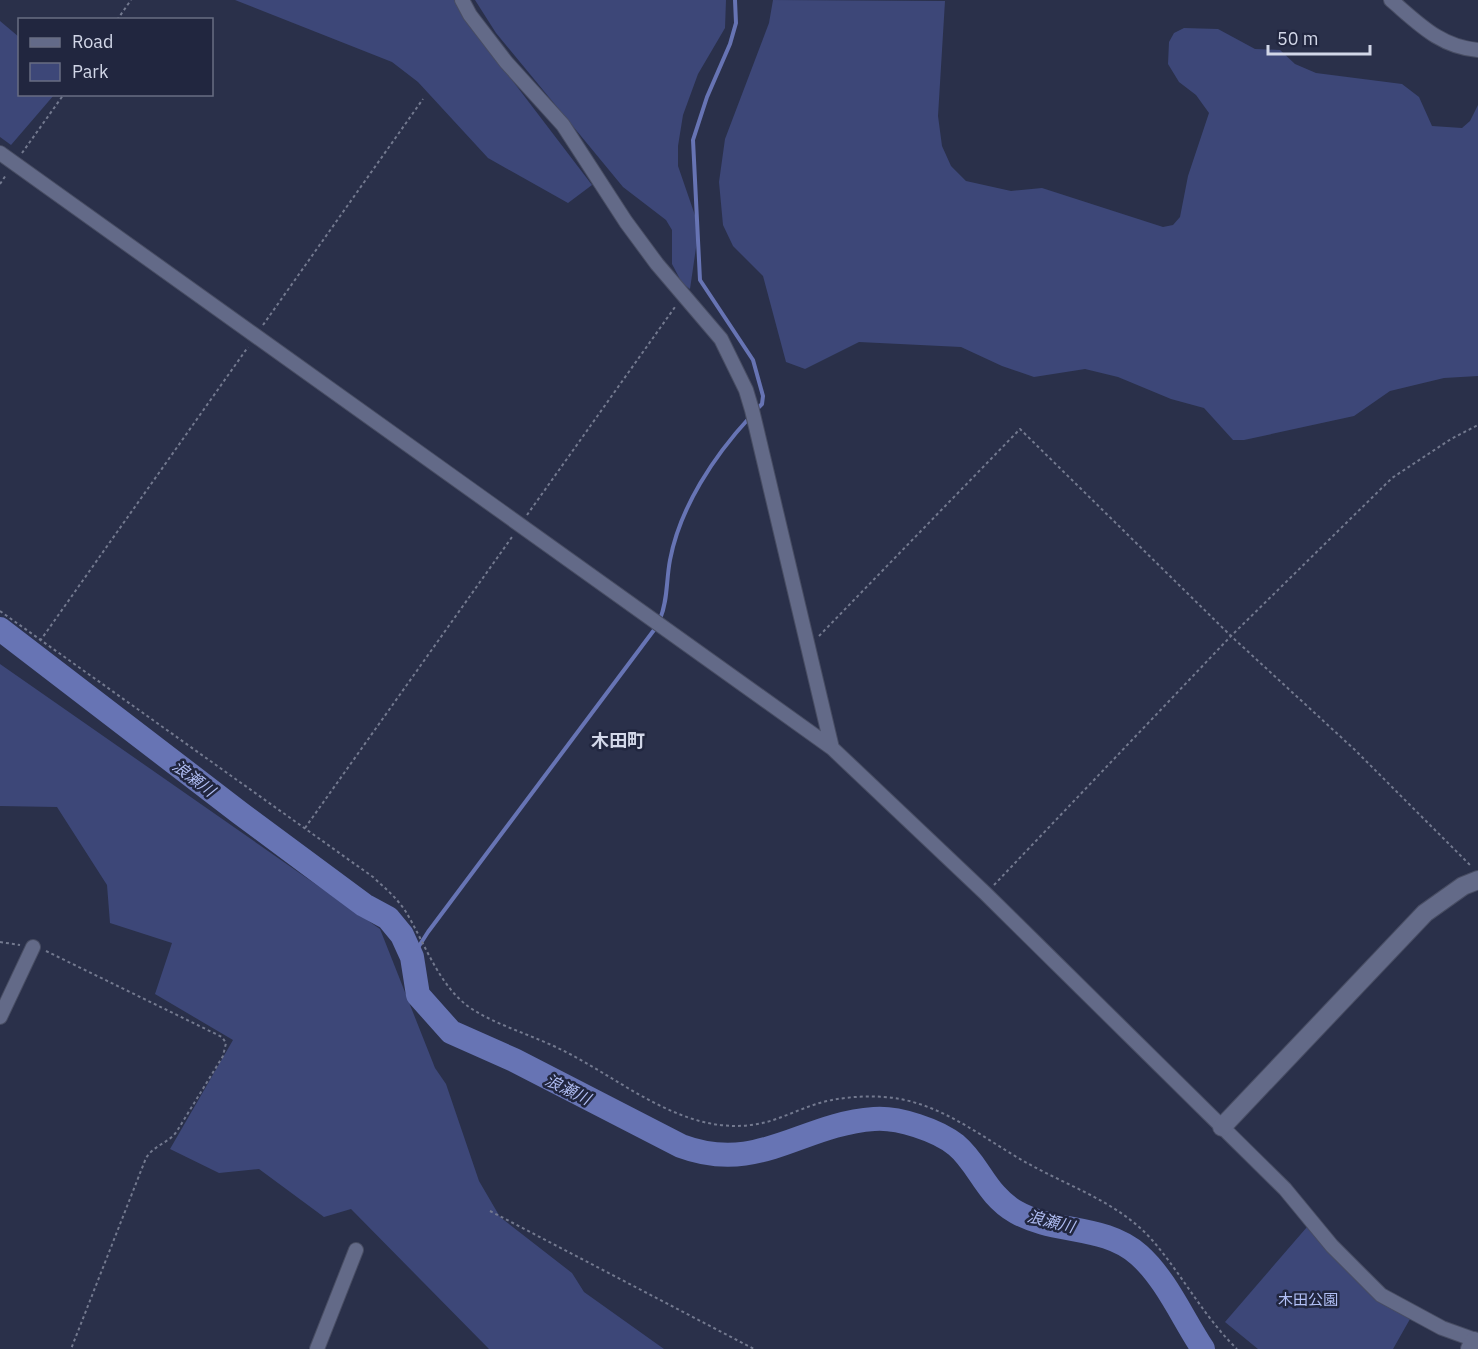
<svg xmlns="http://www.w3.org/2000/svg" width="1478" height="1349" font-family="'IBM Plex Sans','Noto Sans JP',sans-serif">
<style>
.green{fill:#3d4778}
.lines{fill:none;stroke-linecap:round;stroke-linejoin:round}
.stream{stroke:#6774b4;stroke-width:4}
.river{stroke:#6774b4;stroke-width:24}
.street-casing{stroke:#484d63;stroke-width:16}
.secondary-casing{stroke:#484d63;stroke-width:20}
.path{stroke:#73798f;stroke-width:2;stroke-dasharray:3 3;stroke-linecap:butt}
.street{stroke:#636a88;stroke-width:14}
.secondary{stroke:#636a88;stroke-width:18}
.labels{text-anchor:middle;stroke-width:5;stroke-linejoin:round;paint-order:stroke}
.park-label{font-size:15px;fill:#b2c0f6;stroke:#21263f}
.water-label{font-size:16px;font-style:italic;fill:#afbcf2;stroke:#21263f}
.quarter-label{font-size:18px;font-weight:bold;fill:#d2d7e8;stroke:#21263f}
</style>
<rect width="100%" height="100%" fill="#2a304a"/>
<!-- green -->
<path class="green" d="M 235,0 L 457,0 L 470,25 L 592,185 L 568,203 L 488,158 L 418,82 L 392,62 Z
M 475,0 L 726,0 L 725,28 L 698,74 L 683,115 L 678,146 L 678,166 L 699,227 L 690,289 L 682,283 L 672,264 L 672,230 L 666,220 L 623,187 L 496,33 Z
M 773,0 L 945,1 L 938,116 L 942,146 L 951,166 L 966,181 L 1011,191 L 1042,188 L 1163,227 L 1173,225 L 1180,217 L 1188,176 L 1209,113 L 1196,95 L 1179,82 L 1168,64 L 1169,42 L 1174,33 L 1184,28 L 1218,29 L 1255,49 L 1280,50 L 1295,64 L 1316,73 L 1402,84 L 1419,97 L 1432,126 L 1462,128 L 1470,121 L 1478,105 L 1478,376 L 1444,378 L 1390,391 L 1354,416 L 1244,440 L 1233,440 L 1204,408 L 1171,399 L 1118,377 L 1085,369 L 1034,377 L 1002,366 L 961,347 L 859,342 L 805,369 L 786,362 L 763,276 L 733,246 L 723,225 L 719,182 L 725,139 L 769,23 Z
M 0,21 L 19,37 L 20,94 L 54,95 L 11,145 L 0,137 Z
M 0,664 L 380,929 L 435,1068 L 446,1084 L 479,1181 L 500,1217 L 572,1273 L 584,1292 L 664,1349 L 489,1349 L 351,1209 L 324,1217 L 259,1169 L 219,1173 L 170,1149 L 233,1040 L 155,994 L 172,943 L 110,923 L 107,885 L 57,807 L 0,806 Z
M 1307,1227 L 1378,1299 L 1410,1319 L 1393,1349 L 1258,1349 L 1225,1322 Z"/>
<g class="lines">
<!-- stream -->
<path class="stream" d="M 735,0 L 736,23 L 730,44 L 707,97 L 693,140 L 700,280 L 753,360 L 763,396 L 762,404 L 755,411
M 660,619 C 668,600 666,581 670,560 C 680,507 714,456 750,417
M 412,957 L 428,932 L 657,626"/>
<!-- river -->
<path class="river" d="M 0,629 L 240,813 L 364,905 L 388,918 L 402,935 L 412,957 L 418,995 L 451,1032 L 514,1060 L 681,1146 C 758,1175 801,1124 874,1119 C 898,1117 937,1130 956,1145 C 979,1164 986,1195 1016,1212 C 1054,1234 1104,1224 1139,1255 C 1166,1279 1183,1319 1203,1349"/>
<!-- street casing -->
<g class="street-casing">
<path id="street" d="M 462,0 L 470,15 L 506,62 L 563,125 L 626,222 L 657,264 L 721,339 L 746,390 L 752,410 L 832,748
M 1391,0 C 1418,23 1440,47 1478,50
M 0,153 L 832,748 L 985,893 L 1285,1189 L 1332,1246 L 1381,1295 L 1442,1328 L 1478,1341
M 0,1017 L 33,947
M 317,1349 L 356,1250"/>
</g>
<!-- secondary casing -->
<g class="secondary-casing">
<path id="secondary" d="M 1222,1127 L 1425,913 L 1463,886 L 1478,880
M 1470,1349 L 1474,1341"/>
</g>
<!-- path -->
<path class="path" d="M 117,20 L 131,0
M 22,153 L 64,94
M 0,184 L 6,175
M 263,325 L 423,99
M 527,515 L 675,307
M 0,611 L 373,877 C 385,888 397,898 406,912 C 426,945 440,990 475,1011 C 502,1027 534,1036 562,1050 C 621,1079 681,1134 751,1125 C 779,1122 804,1105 832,1100 C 853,1096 879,1095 900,1099 C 948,1108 986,1140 1027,1163 C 1070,1187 1120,1203 1153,1241 C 1183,1276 1204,1317 1237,1349
M 819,636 L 1020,429 L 1231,636 L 1355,750 L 1472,867
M 40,641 L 248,347
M 305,828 L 512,537
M 994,885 L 1231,636 L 1392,478 L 1451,439 L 1478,425
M 0,942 L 20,945
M 46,951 L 222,1037 L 226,1043 L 223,1056 L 177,1131 C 169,1143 154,1145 146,1158 L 71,1349
M 490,1211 L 754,1349"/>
<!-- street -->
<use href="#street" class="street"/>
<!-- secondary -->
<use href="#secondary" class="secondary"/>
</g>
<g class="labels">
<!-- park labels -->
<g class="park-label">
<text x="1308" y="1305">木田公園</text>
</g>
<!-- water labels -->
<g class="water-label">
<text transform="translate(194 778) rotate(37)" y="6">浪瀬川</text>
<text transform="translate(568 1089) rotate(26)" y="6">浪瀬川</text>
<text transform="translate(1051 1221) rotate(14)" y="6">浪瀬川</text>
</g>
<!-- quarter labels -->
<g class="quarter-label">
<text x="618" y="747">木田町</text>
</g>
</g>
<!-- legend -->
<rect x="18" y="18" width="195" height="78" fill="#21263f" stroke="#686d83" stroke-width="1.5"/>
<rect x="30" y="38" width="30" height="9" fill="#636a88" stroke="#686d83" stroke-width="1.5"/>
<text x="72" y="48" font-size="18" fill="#d2d7e8">Road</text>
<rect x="30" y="63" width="30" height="18" fill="#3d4778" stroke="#686d83" stroke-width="1.5"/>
<text x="72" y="78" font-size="18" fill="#d2d7e8">Park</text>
<!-- scale -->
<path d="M1268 45v9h102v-9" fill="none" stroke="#d2d7e8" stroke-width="3"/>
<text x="1277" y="45" font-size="18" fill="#d2d7e8" stroke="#21263f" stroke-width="4.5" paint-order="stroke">50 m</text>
</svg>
